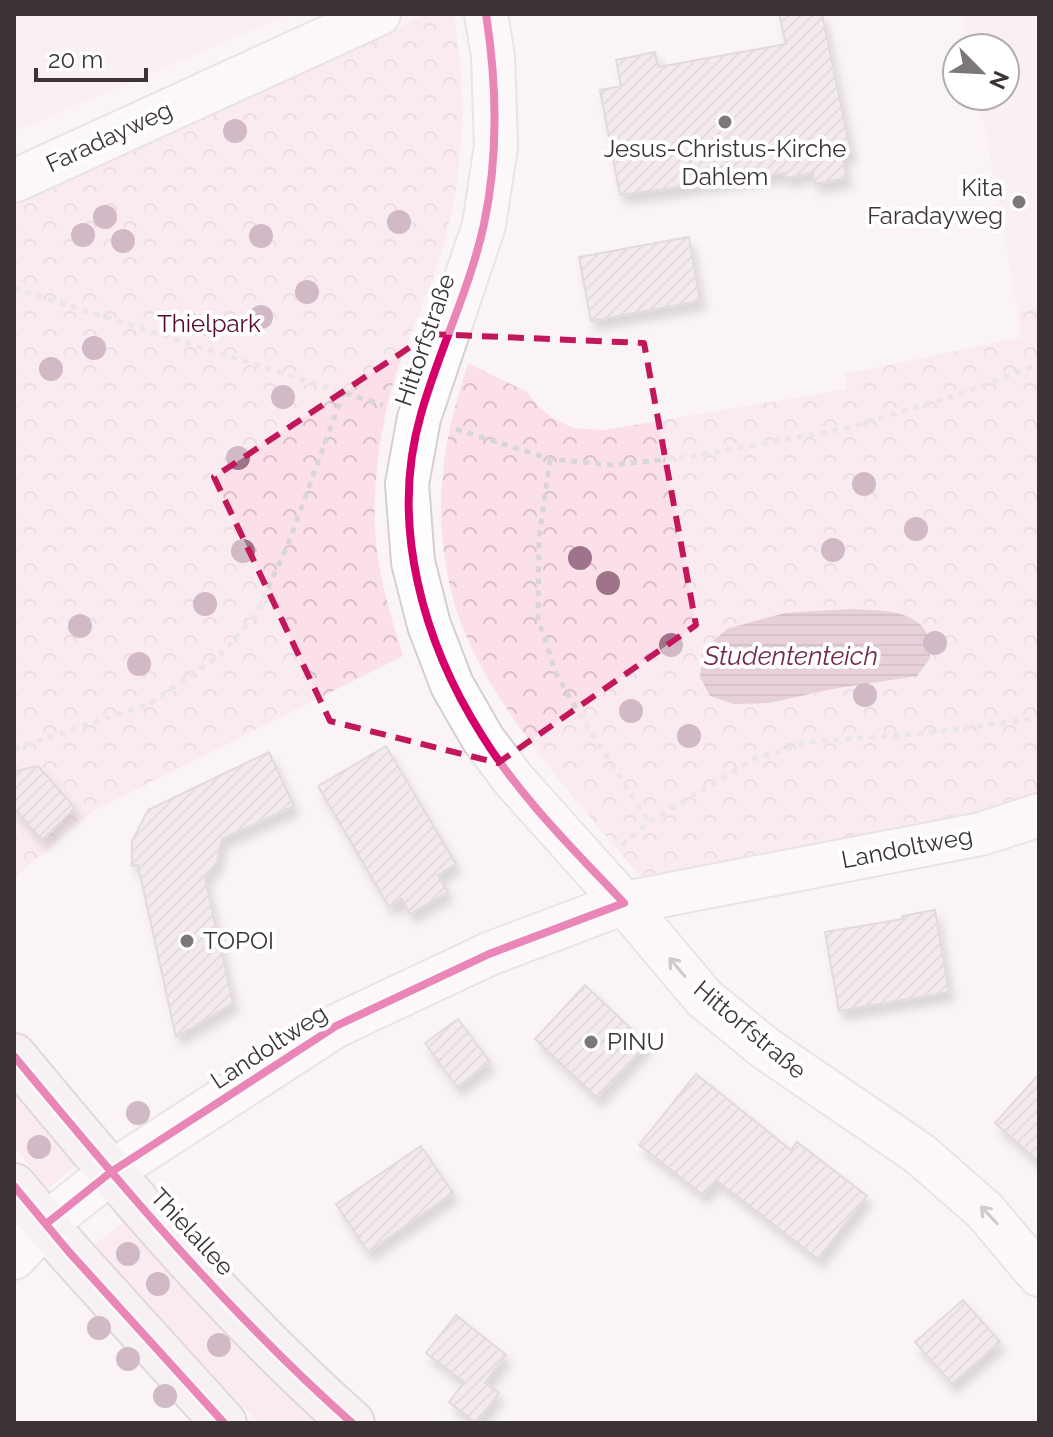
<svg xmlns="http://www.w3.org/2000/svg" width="1053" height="1437" font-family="Raleway,sans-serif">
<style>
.built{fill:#fbe8ef}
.grass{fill:#fbe0e9}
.park{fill:url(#park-crowns)}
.water{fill:url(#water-rules)}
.building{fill:url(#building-hatch);stroke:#c2bcbe;stroke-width:2;filter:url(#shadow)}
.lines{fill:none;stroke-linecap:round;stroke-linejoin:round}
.minor-casing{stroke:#d6cfd1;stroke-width:46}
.major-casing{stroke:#c5b6bc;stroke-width:48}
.path{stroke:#d9d6d7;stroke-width:5;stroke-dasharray:6 6;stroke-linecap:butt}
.minor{stroke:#fefdfe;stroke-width:42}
.major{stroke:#f4edf0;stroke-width:44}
.cycleway-casing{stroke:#fff;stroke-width:13}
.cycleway{stroke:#d6006c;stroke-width:8}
.tree{fill:#9f748a}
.oneway{stroke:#9c989a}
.marked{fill:none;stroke:#c2185b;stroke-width:6;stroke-dasharray:16 10;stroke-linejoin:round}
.poi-dot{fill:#7e7779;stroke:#fff;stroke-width:3}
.labels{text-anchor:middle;stroke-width:8;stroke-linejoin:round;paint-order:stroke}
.street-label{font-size:24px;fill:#3b3336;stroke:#fff}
.poi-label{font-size:24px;fill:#3b3336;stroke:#fff;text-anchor:start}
.park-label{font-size:24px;fill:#550b31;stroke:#fff}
.water-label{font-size:26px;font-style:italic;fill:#742a4c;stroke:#fff}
</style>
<defs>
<pattern id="park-crowns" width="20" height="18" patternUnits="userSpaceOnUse" patternTransform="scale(2)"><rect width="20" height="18" fill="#fbe0e9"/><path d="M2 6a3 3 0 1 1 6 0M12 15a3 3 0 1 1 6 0" fill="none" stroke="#d8c1c8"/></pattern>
<pattern id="water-rules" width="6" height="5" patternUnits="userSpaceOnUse" patternTransform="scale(2)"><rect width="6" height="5" fill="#d1a4b6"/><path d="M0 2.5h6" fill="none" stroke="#ab8695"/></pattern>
<pattern id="building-hatch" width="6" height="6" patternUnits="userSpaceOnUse" patternTransform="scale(2)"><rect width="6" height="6" fill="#eddde3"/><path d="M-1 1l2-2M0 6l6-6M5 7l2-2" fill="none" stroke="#ccbec3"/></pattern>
<filter id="shadow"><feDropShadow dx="5" dy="9" stdDeviation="4" flood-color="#0004"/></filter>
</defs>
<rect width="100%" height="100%" fill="#faf4f6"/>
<!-- built -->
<path class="built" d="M 14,14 L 290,14 L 14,132 Z
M 964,14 L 1039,14 L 1039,308 L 1018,312 L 979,96 L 1005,96 L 1005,48 L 970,48 Z"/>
<!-- grass -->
<path class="grass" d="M 14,1082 L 81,1161 L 48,1189 L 14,1147 Z
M 127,1220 L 321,1423 L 260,1423 L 244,1408 L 92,1247 Z"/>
<!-- park -->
<path class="park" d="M 425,14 L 453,14 C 469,98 464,185 437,267 C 420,316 395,365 385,416 C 377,457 372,502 376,543 C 380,582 392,619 403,656 L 95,810 L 14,878 L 14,197 L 382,36 Z
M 1039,308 L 1039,796 L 968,817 L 642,878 C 581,806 496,713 462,626 C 444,579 437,520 443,470 C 447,433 457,398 468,363 L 527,392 L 538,406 L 551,417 L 573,428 L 605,430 L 847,389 L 845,374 L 1021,337 L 1018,312 Z"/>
<!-- water -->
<path class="water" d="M 849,609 C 872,610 913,608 926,632 C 929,639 929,651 930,658 L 917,676 L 832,689 L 769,703 L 734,704 L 710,696 L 700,677 L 703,650 L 727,629 L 762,619 L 785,613 Z"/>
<!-- building -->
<path class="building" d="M 779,14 L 822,14 L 851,153 L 842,155 L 847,178 L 815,184 L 813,173 L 786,178 L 785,173 L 620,195 L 600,90 L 621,86 L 616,60 L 655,52 L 658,67 L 786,44 Z
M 689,237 L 700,301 L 591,321 L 579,257 Z
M 386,746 L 456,864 L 438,875 L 448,892 L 410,914 L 402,899 L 389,907 L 318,786 Z
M 269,752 L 294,806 L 222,839 L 217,862 L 205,878 L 233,1003 L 176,1037 L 138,865 L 132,866 L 132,841 L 148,810 Z
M 38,766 L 75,808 L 42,840 L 14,808 L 14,771 Z
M 935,910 L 949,992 L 839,1011 L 825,932 L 903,919 L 902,916 Z
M 585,985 L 647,1044 L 597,1098 L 535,1039 Z
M 458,1019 L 490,1062 L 457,1087 L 425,1043 Z
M 696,1074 L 791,1150 L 797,1142 L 867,1196 L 818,1259 L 716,1180 L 703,1195 L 639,1145 Z
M 1039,1074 L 1039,1162 L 995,1123 Z
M 421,1146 L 453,1193 L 368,1252 L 336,1204 Z
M 963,1300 L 1000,1342 L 952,1384 L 915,1342 Z
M 456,1315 L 506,1355 L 485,1383 L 499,1393 L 476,1423 L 449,1402 L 464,1382 L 426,1353 Z"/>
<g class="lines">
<!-- minor casing -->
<g class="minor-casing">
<path id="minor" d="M 486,14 L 493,56 L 496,146 L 484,225 L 419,418 L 407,484 L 413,562 L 429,625 L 452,685 L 483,739 L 513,779 L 624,903 L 704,998 L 765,1048 L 920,1154 L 985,1211 L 1039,1275
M 14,181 L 379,14
M 14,1258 L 46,1224 L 111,1172 L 336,1026 L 489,954 L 624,903 L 981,834 L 1039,815"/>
</g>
<!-- major casing -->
<g class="major-casing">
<path id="major" d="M 14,1056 C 120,1184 228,1313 352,1423
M 14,1186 L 69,1252 L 224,1423"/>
</g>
<!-- path -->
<path class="path" d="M 14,288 L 383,405
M 456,429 L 550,459 L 612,465 L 688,457 L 848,428 L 960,394 L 1039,364
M 550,459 L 539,538 L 538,619 L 556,673 L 578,712 L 649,822
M 14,749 L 149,704 L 220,655 L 255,616 L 287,547 L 344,391
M 622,845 L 649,822 L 756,758 L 809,742 L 927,733 L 1039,718"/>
<!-- minor -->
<use href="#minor" class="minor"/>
<!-- major -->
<use href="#major" class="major"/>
<!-- cycleway casing -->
<g class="cycleway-casing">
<path id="cycleway" d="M 14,1056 C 120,1184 228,1313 352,1423
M 14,1186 L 69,1252 L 224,1423
M 46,1224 L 111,1172 L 336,1026 L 489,954 L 624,903 C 575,851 521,798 483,737 C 423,643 389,524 421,414 C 439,350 470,289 484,224 C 499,154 497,85 486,14"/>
</g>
<!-- cycleway -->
<use href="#cycleway" class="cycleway"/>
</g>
<!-- trees -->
<g class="tree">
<circle cx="235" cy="131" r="12"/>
<circle cx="105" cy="217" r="12"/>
<circle cx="399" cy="222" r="12"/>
<circle cx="83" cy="235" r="12"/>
<circle cx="261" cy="236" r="12"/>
<circle cx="123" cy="241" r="12"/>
<circle cx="307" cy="292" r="12"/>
<circle cx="261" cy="317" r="12"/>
<circle cx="94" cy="348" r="12"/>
<circle cx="51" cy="369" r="12"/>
<circle cx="283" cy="397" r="12"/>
<circle cx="238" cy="458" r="12"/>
<circle cx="864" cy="484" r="12"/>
<circle cx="916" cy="529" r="12"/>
<circle cx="833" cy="550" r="12"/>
<circle cx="243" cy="551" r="12"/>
<circle cx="580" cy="558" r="12"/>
<circle cx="608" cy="583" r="12"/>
<circle cx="205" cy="604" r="12"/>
<circle cx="80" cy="626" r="12"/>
<circle cx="935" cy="643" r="12"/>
<circle cx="671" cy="645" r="12"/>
<circle cx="139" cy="664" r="12"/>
<circle cx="865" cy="695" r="12"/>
<circle cx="631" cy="711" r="12"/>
<circle cx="689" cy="736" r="12"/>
<circle cx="138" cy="1113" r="12"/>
<circle cx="39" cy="1147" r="12"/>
<circle cx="128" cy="1254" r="12"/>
<circle cx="158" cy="1284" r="12"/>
<circle cx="99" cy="1328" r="12"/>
<circle cx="219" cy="1345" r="12"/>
<circle cx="128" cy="1359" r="12"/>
<circle cx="165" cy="1396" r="12"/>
</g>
<!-- one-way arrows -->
<defs><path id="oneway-shaft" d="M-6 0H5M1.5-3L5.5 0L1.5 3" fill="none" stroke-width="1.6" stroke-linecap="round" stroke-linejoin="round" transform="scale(2)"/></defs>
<g class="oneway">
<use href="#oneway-shaft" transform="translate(677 967) rotate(-130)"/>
<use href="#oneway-shaft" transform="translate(989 1215) rotate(-133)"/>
</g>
<!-- marked area -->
<path d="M0 0H1053V1437H0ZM 430,334 L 644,343 L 696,625 L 498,763 L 330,721 L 214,477 Z" fill="#faf4f6" fill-opacity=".55" fill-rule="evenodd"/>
<path class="marked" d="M 430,334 L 644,343 L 696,625 L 498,763 L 330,721 L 214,477 Z"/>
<!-- markers -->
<g class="poi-dot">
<circle cx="725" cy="122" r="8"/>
<circle cx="1019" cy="202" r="8"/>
<circle cx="187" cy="941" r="8"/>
<circle cx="591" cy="1042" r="8"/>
</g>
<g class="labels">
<!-- street labels -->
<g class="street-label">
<text transform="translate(109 137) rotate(-25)" y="8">Faradayweg</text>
<text transform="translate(425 340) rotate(-71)" y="8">Hittorfstraße</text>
<text transform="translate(907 848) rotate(-11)" y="8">Landoltweg</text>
<text transform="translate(750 1030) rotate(40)" y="8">Hittorfstraße</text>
<text transform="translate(269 1047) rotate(-33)" y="8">Landoltweg</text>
<text transform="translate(192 1232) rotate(47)" y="8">Thielallee</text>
</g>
<!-- poi labels -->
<g class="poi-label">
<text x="725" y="157" text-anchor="middle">Jesus-Christus-Kirche<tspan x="725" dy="28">Dahlem</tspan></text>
<text x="1003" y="196" text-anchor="end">Kita<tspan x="1003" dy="28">Faradayweg</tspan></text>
<text x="203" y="949">TOPOI</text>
<text x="607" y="1050">PINU</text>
</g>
<!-- park labels -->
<g class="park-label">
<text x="209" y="332">Thielpark</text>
</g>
<!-- water labels -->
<g class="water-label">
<text x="791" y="665">Studententeich</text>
</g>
</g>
<!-- border -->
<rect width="1053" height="1437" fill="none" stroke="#3b3336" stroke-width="32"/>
<!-- north arrow -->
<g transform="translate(981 72) rotate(114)"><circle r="38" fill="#ffffff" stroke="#b1adaf" stroke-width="2"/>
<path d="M0-6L14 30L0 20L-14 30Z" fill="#7e7779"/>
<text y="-12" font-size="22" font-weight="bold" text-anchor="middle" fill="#3b3336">N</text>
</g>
<!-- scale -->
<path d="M36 68v12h110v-12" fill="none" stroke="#3b3336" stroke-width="4"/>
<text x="48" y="68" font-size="24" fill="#3b3336" stroke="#ffffff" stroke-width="6" paint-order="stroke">20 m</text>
</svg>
